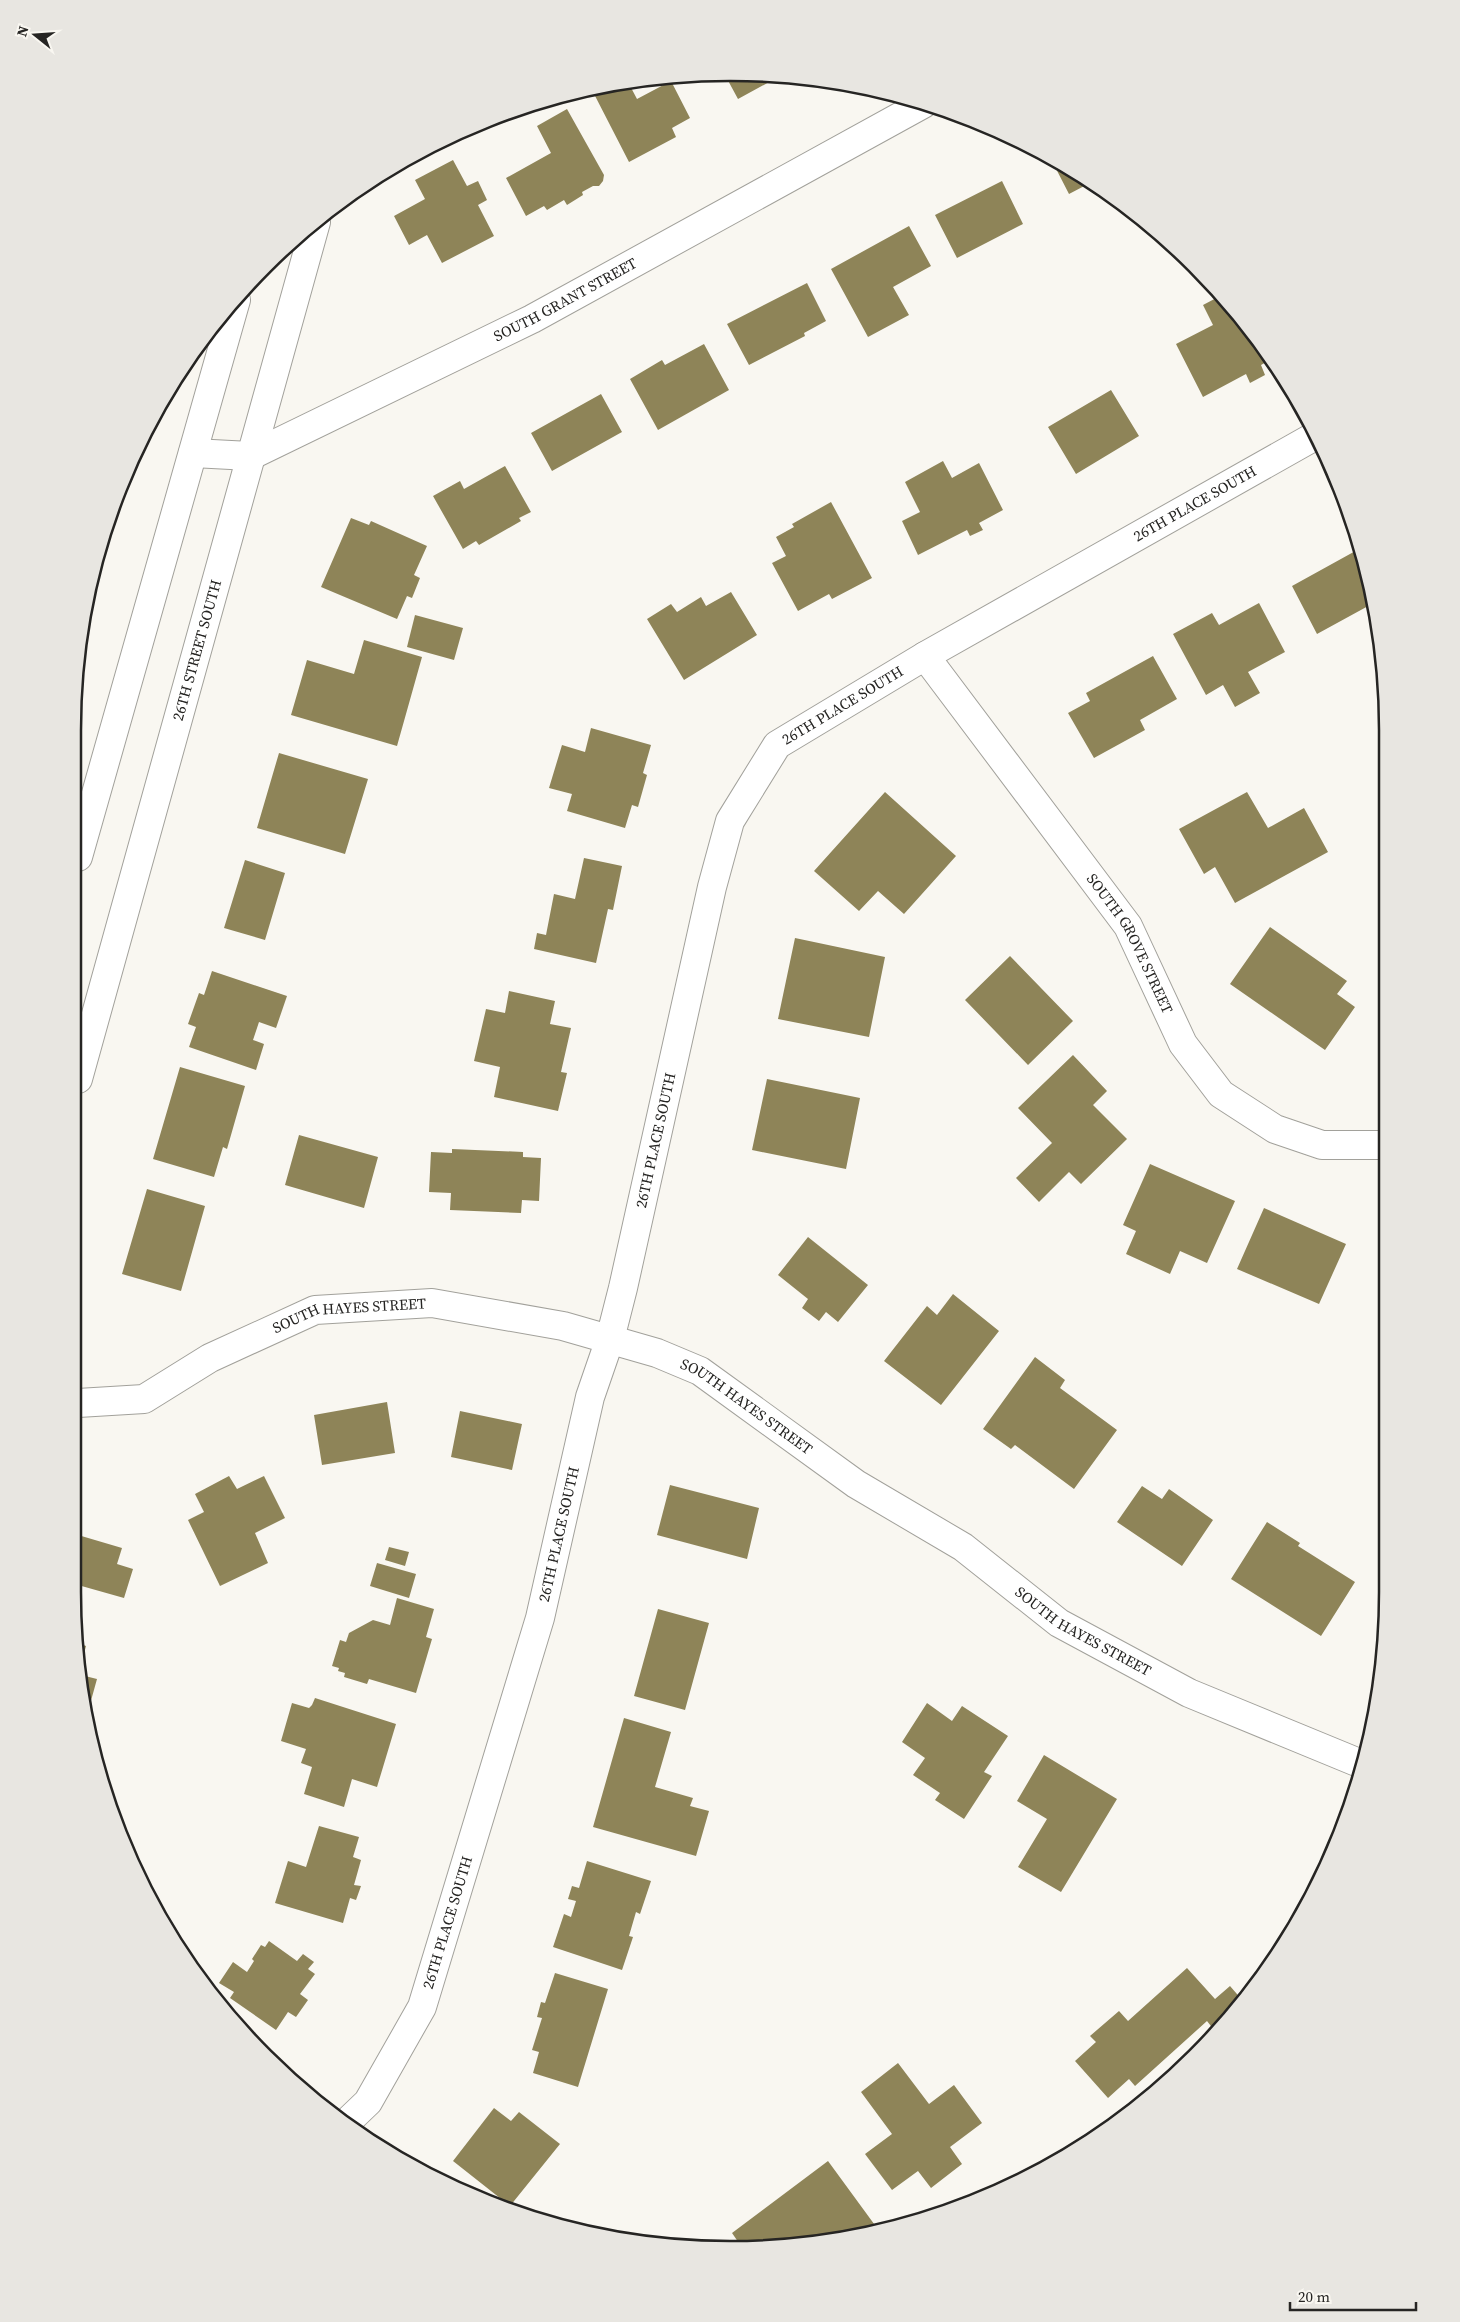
<svg xmlns="http://www.w3.org/2000/svg" width="1460" height="2322" font-family="'Source Serif 4',serif">
<style>
.building{fill:#8e8458}
.lines{fill:none;stroke-linecap:round;stroke-linejoin:round}
.minor-casing{stroke:#a2a19b;stroke-width:30}
.minor{stroke:#fff;stroke-width:28}
.labels{text-anchor:middle;stroke-width:4;stroke-linejoin:round;paint-order:stroke}
.street-label{font-size:15px;fill:#262523;stroke:#f9f7f1}
.rim{fill:none;stroke:#262523;stroke-width:2.5}
</style>
<rect width="100%" height="100%" fill="#f9f7f1"/>
<!-- building -->
<path class="building" d="M 773,74 L 782,75 L 738,99 L 725,75 Z
M 671,81 L 690,118 L 672,128 L 676,137 L 629,162 L 592,90 L 628,82 L 637,99 Z
M 567,109 L 604,175 L 603,181 L 599,186 L 593,186 L 582,192 L 583,195 L 567,205 L 564,200 L 547,210 L 544,206 L 526,216 L 506,178 L 551,153 L 537,126 Z
M 1051,159 L 1090,183 L 1069,194 Z
M 453,160 L 467,186 L 478,181 L 487,200 L 478,205 L 494,236 L 442,263 L 427,235 L 409,245 L 394,216 L 425,199 L 415,180 Z
M 1002,181 L 1023,224 L 957,258 L 935,215 Z
M 909,226 L 931,266 L 893,287 L 909,315 L 868,337 L 831,269 Z
M 807,283 L 826,321 L 804,333 L 805,336 L 749,365 L 727,324 Z
M 1222,295 L 1270,360 L 1261,365 L 1265,375 L 1250,383 L 1246,374 L 1203,397 L 1176,344 L 1213,325 L 1203,305 Z
M 704,344 L 729,390 L 658,430 L 630,379 L 662,360 L 665,365 Z
M 1111,390 L 1139,436 L 1076,474 L 1048,427 Z
M 601,394 L 622,432 L 552,471 L 531,433 Z
M 943,461 L 952,478 L 979,463 L 1003,510 L 979,523 L 983,530 L 970,536 L 967,530 L 918,555 L 902,521 L 920,512 L 905,482 Z
M 505,466 L 531,512 L 519,518 L 521,521 L 479,545 L 476,541 L 463,549 L 433,496 L 460,481 L 464,489 Z
M 831,502 L 872,578 L 832,599 L 829,594 L 798,611 L 772,563 L 786,556 L 776,537 L 794,527 L 792,524 Z
M 351,518 L 369,525 L 371,521 L 427,546 L 414,575 L 420,578 L 412,598 L 407,596 L 397,619 L 321,587 Z
M 1359,549 L 1370,605 L 1317,634 L 1292,586 Z
M 731,592 L 757,635 L 684,680 L 647,619 L 671,604 L 677,612 L 701,597 L 706,606 Z
M 1259,603 L 1285,652 L 1248,672 L 1260,693 L 1235,707 L 1223,685 L 1206,695 L 1173,634 L 1212,613 L 1219,625 Z
M 415,615 L 463,628 L 454,660 L 407,647 Z
M 364,640 L 422,657 L 397,746 L 291,715 L 307,660 L 354,674 Z
M 1153,656 L 1177,699 L 1140,720 L 1145,730 L 1094,758 L 1068,713 L 1090,701 L 1086,693 Z
M 591,728 L 651,745 L 643,773 L 647,775 L 638,807 L 632,805 L 625,828 L 567,811 L 572,794 L 549,788 L 562,745 L 585,752 Z
M 279,753 L 368,779 L 345,854 L 257,828 Z
M 885,792 L 956,856 L 904,914 L 878,891 L 859,911 L 814,871 Z
M 1247,792 L 1268,828 L 1304,808 L 1328,852 L 1235,903 L 1215,867 L 1204,874 L 1179,829 Z
M 584,858 L 622,866 L 613,910 L 608,909 L 596,963 L 534,949 L 537,933 L 546,935 L 554,894 L 575,899 Z
M 245,860 L 285,873 L 265,940 L 224,928 Z
M 1270,927 L 1347,981 L 1337,994 L 1355,1007 L 1325,1050 L 1230,984 Z
M 795,938 L 885,957 L 869,1037 L 778,1019 Z
M 1010,956 L 1073,1021 L 1028,1065 L 965,1000 Z
M 212,971 L 287,996 L 276,1028 L 259,1022 L 253,1040 L 264,1044 L 256,1070 L 189,1047 L 196,1027 L 188,1024 L 199,993 L 204,995 Z
M 509,991 L 555,1001 L 550,1024 L 571,1028 L 561,1072 L 567,1073 L 558,1111 L 494,1097 L 500,1067 L 474,1061 L 486,1009 L 505,1013 Z
M 1073,1055 L 1107,1091 L 1093,1105 L 1127,1139 L 1081,1184 L 1069,1172 L 1039,1202 L 1016,1178 L 1052,1143 L 1018,1108 Z
M 180,1067 L 245,1086 L 227,1149 L 223,1147 L 214,1177 L 153,1159 Z
M 767,1079 L 860,1098 L 846,1169 L 752,1150 Z
M 299,1135 L 378,1157 L 364,1208 L 285,1185 Z
M 452,1149 L 523,1152 L 523,1157 L 541,1158 L 539,1201 L 522,1200 L 521,1213 L 450,1210 L 451,1193 L 429,1192 L 431,1152 L 452,1153 Z
M 1150,1164 L 1235,1201 L 1207,1263 L 1180,1251 L 1170,1274 L 1126,1254 L 1136,1231 L 1123,1225 Z
M 147,1189 L 205,1206 L 181,1291 L 122,1274 Z
M 1264,1208 L 1346,1244 L 1319,1304 L 1237,1269 Z
M 808,1237 L 868,1285 L 838,1322 L 826,1312 L 819,1321 L 802,1308 L 808,1299 L 778,1275 Z
M 953,1294 L 999,1331 L 941,1405 L 884,1361 L 927,1306 L 937,1315 Z
M 1035,1357 L 1065,1380 L 1060,1388 L 1117,1430 L 1074,1489 L 1015,1445 L 1011,1449 L 983,1429 Z
M 387,1402 L 395,1453 L 322,1465 L 314,1415 Z
M 460,1411 L 522,1424 L 512,1470 L 451,1457 Z
M 229,1476 L 237,1489 L 264,1476 L 285,1518 L 255,1533 L 268,1563 L 220,1586 L 188,1520 L 204,1512 L 195,1494 Z
M 670,1485 L 759,1508 L 747,1559 L 657,1535 Z
M 1142,1486 L 1162,1499 L 1169,1489 L 1213,1520 L 1182,1566 L 1117,1522 Z
M 1267,1522 L 1300,1543 L 1298,1546 L 1355,1582 L 1321,1636 L 1231,1579 Z
M 78,1535 L 122,1548 L 117,1564 L 133,1569 L 124,1598 L 78,1585 Z
M 389,1547 L 409,1552 L 405,1566 L 385,1560 Z
M 377,1563 L 416,1574 L 409,1598 L 370,1586 Z
M 397,1598 L 434,1609 L 426,1637 L 432,1639 L 416,1693 L 369,1679 L 367,1684 L 344,1677 L 345,1673 L 338,1671 L 339,1668 L 332,1666 L 340,1640 L 346,1642 L 349,1633 L 373,1620 L 390,1625 Z
M 658,1609 L 709,1623 L 685,1710 L 634,1696 Z
M 78,1643 L 86,1646 L 79,1673 L 78,1673 Z
M 81,1675 L 97,1679 L 87,1715 L 79,1682 Z
M 315,1698 L 396,1724 L 377,1787 L 352,1779 L 344,1807 L 304,1794 L 312,1767 L 301,1763 L 306,1749 L 281,1741 L 292,1703 L 309,1708 L 312,1705 Z
M 927,1703 L 952,1721 L 962,1706 L 1008,1736 L 984,1772 L 992,1776 L 964,1819 L 935,1800 L 940,1793 L 913,1775 L 925,1758 L 902,1742 Z
M 624,1718 L 671,1732 L 655,1787 L 693,1798 L 690,1806 L 709,1811 L 696,1856 L 593,1827 Z
M 1044,1755 L 1117,1799 L 1061,1892 L 1018,1867 L 1047,1819 L 1017,1801 Z
M 319,1826 L 359,1837 L 353,1857 L 361,1860 L 354,1885 L 361,1886 L 356,1900 L 350,1898 L 343,1923 L 275,1903 L 288,1861 L 306,1867 Z
M 587,1861 L 651,1881 L 640,1914 L 636,1912 L 629,1936 L 633,1937 L 622,1970 L 553,1947 L 564,1914 L 571,1917 L 576,1901 L 568,1899 L 572,1886 L 579,1888 Z
M 269,1941 L 297,1961 L 303,1954 L 314,1962 L 308,1969 L 315,1974 L 300,1994 L 308,2000 L 296,2017 L 288,2012 L 276,2030 L 230,1998 L 234,1992 L 219,1983 L 233,1962 L 247,1972 L 254,1961 L 252,1959 L 261,1945 L 265,1947 Z
M 1187,1968 L 1215,1999 L 1230,1986 L 1243,2001 L 1214,2030 L 1207,2021 L 1135,2086 L 1129,2079 L 1108,2098 L 1075,2061 L 1096,2042 L 1090,2036 L 1119,2011 L 1128,2021 Z
M 555,1973 L 608,1989 L 578,2087 L 533,2073 L 539,2052 L 532,2050 L 542,2018 L 537,2017 L 541,2002 L 545,2003 Z
M 898,2063 L 929,2104 L 954,2085 L 982,2123 L 950,2147 L 962,2164 L 931,2188 L 918,2171 L 892,2190 L 865,2154 L 892,2134 L 861,2092 Z
M 494,2108 L 511,2121 L 519,2112 L 560,2144 L 510,2206 L 453,2161 Z
M 828,2161 L 877,2228 L 874,2230 L 816,2244 L 743,2249 L 732,2233 Z"/>
<g class="lines">
<!-- minor casing -->
<g class="minor-casing">
<g id="minor">
<path id="s1" d="M 193,453 L 250,456 L 532,319 L 923,104"/>
<path id="s2" d="M 925,656 L 1128,926 L 1183,1044 L 1221,1094 L 1275,1129 L 1322,1145 L 1384,1145"/>
<path d="M 78,857 L 236,300"/>
<path id="s3" d="M 78,1079 L 316,222"/>
<path id="s4" d="M 78,1403 L 144,1399 L 210,1358 L 315,1310 L 432,1303 L 563,1326 L 657,1353 L 700,1371 L 856,1484 L 963,1547 L 1059,1623 L 1189,1693 L 1359,1763"/>
<path id="s5" d="M 346,2123 L 368,2102 L 422,2007 L 540,1618 L 590,1397 L 610,1339 L 623,1288 L 712,887 L 730,821 L 777,745 L 925,656 L 1315,436"/>
</g>
</g>
<!-- minor -->
<use href="#minor" class="minor"/>
</g>
<g class="labels">
<!-- street labels -->
<g class="street-label">
<text dy="5" stroke="none"><textPath href="#s1" startOffset="409">SOUTH GRANT STREET</textPath></text>
<text dy="5" stroke="none"><textPath href="#s5" startOffset="1938">26TH PLACE SOUTH</textPath></text>
<text dy="5" stroke="none"><textPath href="#s3" startOffset="445">26TH STREET SOUTH</textPath></text>
<text dy="5" stroke="none"><textPath href="#s5" startOffset="1532">26TH PLACE SOUTH</textPath></text>
<text dy="5" stroke="none"><textPath href="#s2" startOffset="354">SOUTH GROVE STREET</textPath></text>
<text dy="5" stroke="none"><textPath href="#s5" startOffset="1038">26TH PLACE SOUTH</textPath></text>
<text dy="5" stroke="none"><textPath href="#s4" startOffset="292">SOUTH HAYES STREET</textPath></text>
<text dy="5" stroke="none"><textPath href="#s4" startOffset="712">SOUTH HAYES STREET</textPath></text>
<text dy="5" stroke="none"><textPath href="#s5" startOffset="632">26TH PLACE SOUTH</textPath></text>
<text dy="5" stroke="none"><textPath href="#s4" startOffset="1118">SOUTH HAYES STREET</textPath></text>
<text dy="5" stroke="none"><textPath href="#s5" startOffset="228">26TH PLACE SOUTH</textPath></text>
</g>
</g>
<!-- crop -->
<path d="M0 0H1460V2322H0ZM730 81H730A649 649 0 0 1 1379 730V1592A649 649 0 0 1 730 2241H730A649 649 0 0 1 81 1592V730A649 649 0 0 1 730 81Z" fill="#e8e6e1" fill-rule="evenodd"/>
<path class="rim" d="M730 81H730A649 649 0 0 1 1379 730V1592A649 649 0 0 1 730 2241H730A649 649 0 0 1 81 1592V730A649 649 0 0 1 730 81Z"/>
<!-- north arrow -->
<g transform="translate(35 35) rotate(287)" stroke="#f9f7f1" stroke-width="4" paint-order="stroke">
<path d="M0-4L9 19L0 12L-9 19Z" fill="#262523"/>
<text y="-8" font-size="14" font-weight="bold" text-anchor="middle" fill="#262523">N</text>
</g>
<!-- scale -->
<path d="M1290 2302v8h126v-8" fill="none" stroke="#262523" stroke-width="2.5"/>
<text x="1298" y="2302" font-size="15" fill="#262523" stroke="#f9f7f1" stroke-width="4" paint-order="stroke">20 m</text>
</svg>
